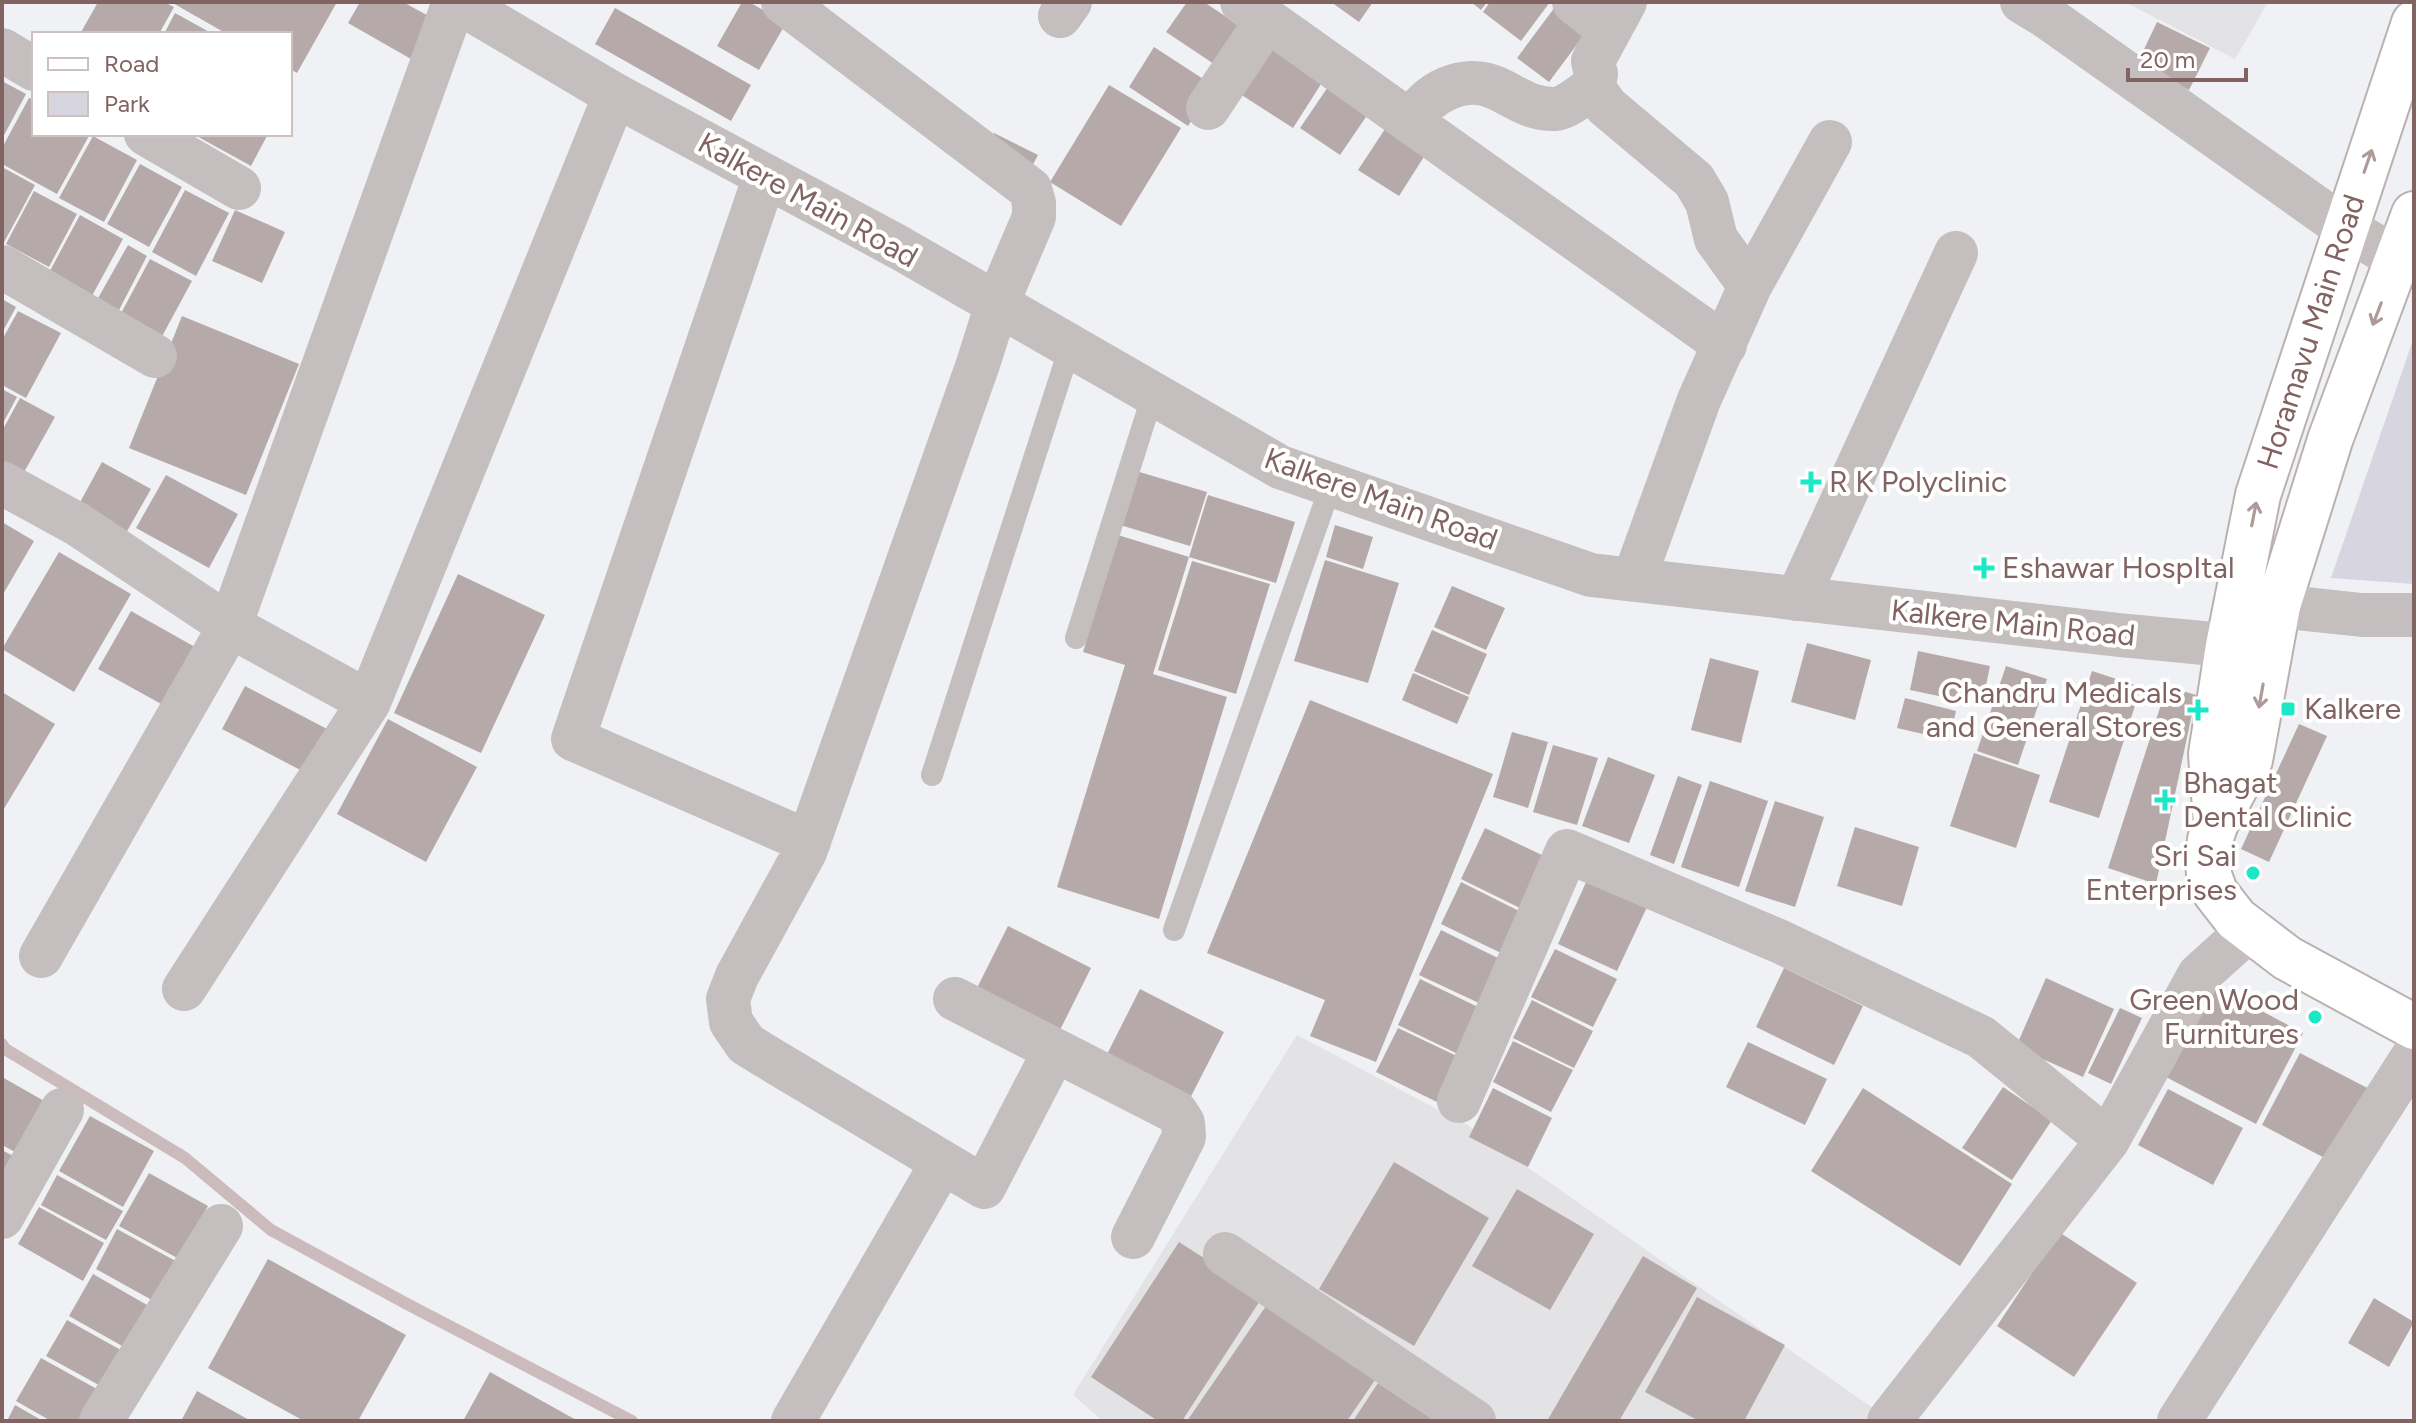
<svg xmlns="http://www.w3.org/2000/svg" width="2416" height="1423" font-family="Figtree,sans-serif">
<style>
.built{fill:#e3e2e4}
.green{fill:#d7d5e0}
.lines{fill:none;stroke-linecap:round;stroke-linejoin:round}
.stream{stroke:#ccbbbd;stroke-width:12}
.building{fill:#b6a9a9}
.secondary-casing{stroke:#bab1b0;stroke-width:48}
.service{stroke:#c5bebe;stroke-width:22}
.minor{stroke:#c5bebe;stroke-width:44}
.tertiary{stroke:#c5bebe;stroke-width:44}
.secondary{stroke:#fff;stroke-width:44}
.oneway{stroke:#ad9a99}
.poi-dot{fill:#1be8c7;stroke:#fff;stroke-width:3}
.labels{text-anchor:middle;stroke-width:8;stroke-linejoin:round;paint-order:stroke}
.street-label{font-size:30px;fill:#816362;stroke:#fff}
.poi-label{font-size:30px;fill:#816362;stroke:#fff;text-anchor:start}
</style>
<rect width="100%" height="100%" fill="#eff1f4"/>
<!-- built -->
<path class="built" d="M 2125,2 L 2268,2 L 2235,59 Z
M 1297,1035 L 1467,1125 L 1880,1413 L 1873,1421 L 1103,1421 L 1073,1395 Z"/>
<!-- green -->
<path class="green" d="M 2414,337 L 2414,584 L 2331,578 Z"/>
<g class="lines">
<!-- stream -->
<path class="stream" d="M 2,1044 L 5,1049 L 185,1158 L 271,1230 L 407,1304 L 632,1421"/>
</g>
<!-- building -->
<path class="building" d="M 98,2 L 164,2 L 174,7 L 159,34 L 80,34 Z
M 171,2 L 337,2 L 297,73 L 290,69 L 290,34 L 227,34 Z
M 360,2 L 403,2 L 434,19 L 411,59 L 348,23 Z
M 742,2 L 749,2 L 786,23 L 759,70 L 717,46 Z
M 1187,2 L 1204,2 L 1249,32 L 1223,70 L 1166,32 Z
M 1331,2 L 1373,2 L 1359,22 Z
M 1471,2 L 1487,2 L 1481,10 Z
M 1490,2 L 1550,2 L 1521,41 L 1483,12 Z
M 1555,7 L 1587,31 L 1549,82 L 1517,58 Z
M 615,8 L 751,85 L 731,121 L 595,44 Z
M 175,13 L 213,34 L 164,34 Z
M 2157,22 L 2210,48 L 2189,90 L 2137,64 Z
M 1267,45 L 1323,81 L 1293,128 L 1237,92 Z
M 1154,47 L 1214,86 L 1188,126 L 1129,87 Z
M 2,81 L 26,94 L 2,139 Z
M 1330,84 L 1370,111 L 1340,155 L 1300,128 Z
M 1109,85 L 1181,128 L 1121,226 L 1050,182 Z
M 29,98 L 34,100 L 34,134 L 90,134 L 57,194 L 2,164 L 2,148 Z
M 1387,126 L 1427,152 L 1399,196 L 1358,170 Z
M 994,133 L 1038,155 L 1029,172 L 985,149 Z
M 193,134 L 268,134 L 251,166 Z
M 93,136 L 137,160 L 104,222 L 59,198 Z
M 140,164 L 182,187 L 149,247 L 107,224 Z
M 2,167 L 35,185 L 2,246 Z
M 185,190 L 229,213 L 196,276 L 152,252 Z
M 34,191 L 77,214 L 49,267 L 6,244 Z
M 235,210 L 285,232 L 262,283 L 212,261 Z
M 80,215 L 123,239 L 88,303 L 45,280 Z
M 128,245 L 147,256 L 118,312 L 97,300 Z
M 150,259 L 192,281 L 160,340 L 119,317 Z
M 2,299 L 16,307 L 2,333 Z
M 18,311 L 61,333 L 26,398 L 2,385 L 2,340 Z
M 182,316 L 299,364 L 246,495 L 129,448 Z
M 2,389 L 17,397 L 2,425 Z
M 20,398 L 55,417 L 23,474 L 2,463 L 2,431 Z
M 102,462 L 151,489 L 126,533 L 78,506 Z
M 1136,471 L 1207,492 L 1190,546 L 1120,525 Z
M 166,475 L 238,514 L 209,568 L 136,528 Z
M 1208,495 L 1295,522 L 1276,583 L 1189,557 Z
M 2,522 L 34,541 L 2,596 Z
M 1335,525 L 1373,537 L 1363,569 L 1326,557 Z
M 1118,535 L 1189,557 L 1153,674 L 1227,697 L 1159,919 L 1057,887 L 1125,665 L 1083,652 Z
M 59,552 L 131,594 L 74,692 L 2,649 Z
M 1325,560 L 1399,583 L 1368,683 L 1294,661 Z
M 1192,561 L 1270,584 L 1236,694 L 1158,670 Z
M 458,574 L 545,615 L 481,753 L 394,713 Z
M 1452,586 L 1505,608 L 1486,650 L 1434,627 Z
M 131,611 L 195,647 L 163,705 L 98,669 Z
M 1432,630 L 1487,654 L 1469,695 L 1414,671 Z
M 1807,643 L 1871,660 L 1855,720 L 1791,702 Z
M 1918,651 L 1990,666 L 1982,705 L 1910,690 Z
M 1710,658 L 1759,671 L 1741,743 L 1691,730 Z
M 2006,666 L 2047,679 L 2018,765 L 1977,751 Z
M 2092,671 L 2141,687 L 2099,818 L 2049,802 Z
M 1413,673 L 1469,697 L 1457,724 L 1402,700 Z
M 245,686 L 329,730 L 306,773 L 222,729 Z
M 2167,686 L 2196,695 L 2156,884 L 2108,868 Z
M 2,692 L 55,724 L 2,812 Z
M 1905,698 L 1956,711 L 1949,740 L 1897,728 Z
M 1310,700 L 1493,774 L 1376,1062 L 1310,1036 L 1325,1000 L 1207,953 Z
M 388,719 L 477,767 L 426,862 L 337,814 Z
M 2299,724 L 2327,736 L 2269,862 L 2241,849 Z
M 1512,732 L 1548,742 L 1528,808 L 1493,797 Z
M 1553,745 L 1598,758 L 1577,825 L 1533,812 Z
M 1974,753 L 2040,775 L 2016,848 L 1950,826 Z
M 1608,757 L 1655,775 L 1629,843 L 1582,826 Z
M 1678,776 L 1702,785 L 1674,864 L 1650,855 Z
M 1710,781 L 1768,801 L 1739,887 L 1681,867 Z
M 1775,801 L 1824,817 L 1795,907 L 1745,891 Z
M 1855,827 L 1919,847 L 1902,906 L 1837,886 Z
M 1485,828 L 1546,857 L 1522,909 L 1461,879 Z
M 1588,878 L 1648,905 L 1617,971 L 1558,944 Z
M 1461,882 L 1523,913 L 1503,954 L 1441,924 Z
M 1008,926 L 1091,968 L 1053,1044 L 970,1002 Z
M 1441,930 L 1502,960 L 1481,1004 L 1419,975 Z
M 1555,949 L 1617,979 L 1593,1027 L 1531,997 Z
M 1784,968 L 1863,1006 L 1834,1065 L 1756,1027 Z
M 2046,978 L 2114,1009 L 2083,1077 L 2016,1047 Z
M 1420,979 L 1480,1008 L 1458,1054 L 1398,1025 Z
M 2213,985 L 2303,1033 L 2256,1124 L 2164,1076 Z
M 1140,989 L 1224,1032 L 1185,1108 L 1101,1066 Z
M 1532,1000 L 1593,1031 L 1574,1068 L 1513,1038 Z
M 2120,1008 L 2142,1018 L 2111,1084 L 2088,1073 Z
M 1398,1028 L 1461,1058 L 1439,1103 L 1376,1072 Z
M 1513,1041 L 1573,1070 L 1551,1112 L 1493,1082 Z
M 1748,1042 L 1827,1079 L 1805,1125 L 1726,1087 Z
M 2300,1053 L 2377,1093 L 2338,1165 L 2262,1125 Z
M 2,1077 L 46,1102 L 17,1153 L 2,1145 Z
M 2003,1087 L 2052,1120 L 2012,1180 L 1962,1148 Z
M 1493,1088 L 1552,1118 L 1528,1167 L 1469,1137 Z
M 1863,1088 L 2012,1184 L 1960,1266 L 1811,1171 Z
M 2168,1089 L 2243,1128 L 2213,1185 L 2138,1145 Z
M 90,1116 L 154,1151 L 123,1207 L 59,1171 Z
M 2,1150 L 15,1157 L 2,1181 Z
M 1394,1162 L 1489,1218 L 1414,1346 L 1319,1289 Z
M 149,1173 L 208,1206 L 179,1259 L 119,1226 Z
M 57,1175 L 123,1211 L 106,1240 L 41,1205 Z
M 1517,1189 L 1594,1234 L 1550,1310 L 1472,1266 Z
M 39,1207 L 104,1243 L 83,1281 L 18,1244 Z
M 117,1229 L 181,1264 L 159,1304 L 96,1269 Z
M 2059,1232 L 2137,1283 L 2074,1377 L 1997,1326 Z
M 1179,1242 L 1263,1296 L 1182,1421 L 1158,1421 L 1091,1377 Z
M 1643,1256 L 1697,1288 L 1619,1421 L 1547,1421 Z
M 268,1259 L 406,1335 L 358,1421 L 304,1421 L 208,1368 Z
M 93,1274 L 154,1309 L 131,1351 L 69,1316 Z
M 1697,1297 L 1785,1345 L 1744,1421 L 1699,1421 L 1645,1392 Z
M 2374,1298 L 2414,1322 L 2389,1367 L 2348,1343 Z
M 1266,1306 L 1375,1380 L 1347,1421 L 1187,1421 Z
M 67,1320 L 128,1354 L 108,1390 L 46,1356 Z
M 41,1358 L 104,1393 L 89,1421 L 51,1421 L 16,1401 Z
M 490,1372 L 578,1421 L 463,1421 Z
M 1378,1383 L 1432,1419 L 1431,1421 L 1353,1421 Z
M 197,1391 L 251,1421 L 181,1421 Z
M 15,1405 L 43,1421 L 7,1421 Z"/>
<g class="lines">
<!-- secondary casing -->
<g class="secondary-casing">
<path id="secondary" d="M 2414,23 L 2258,495 L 2228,646 L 2211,754 L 2216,823 L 2210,840 L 2208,857 L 2209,875 L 2215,892 L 2236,919 L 2287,958 L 2414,1027
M 2216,823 L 2250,760 L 2278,606 L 2330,440 L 2414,214"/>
</g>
<!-- service -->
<path class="service" d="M 1076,638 L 1153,394
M 932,775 L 1070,347
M 1174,930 L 1331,485"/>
<!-- minor -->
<path class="minor" d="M 783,2 L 1030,189 L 1034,203 L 1034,217 L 997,304 L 978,364 L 805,852 L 737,976 L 728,999 L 731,1022 L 746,1044 L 767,1057 L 984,1187 L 1055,1050
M 1242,2 L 1725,345
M 1574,2 L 1609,30
M 1625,2 L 1593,61 L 1596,74 L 1593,87 L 1606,106 L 1694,180 L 1707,202 L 1716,239 L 1750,286 L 1699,400 L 1634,579
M 2022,2 L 2047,17 L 2345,228 L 2398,259
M 1060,16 L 1070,2
M 2,50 L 34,69
M 1208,108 L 1267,20
M 1411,122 C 1426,93 1464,73 1496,88 C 1516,97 1531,110 1555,109 C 1567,108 1583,94 1593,87
M 146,134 L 239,188
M 765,176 L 573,739 L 809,842
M 2,267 L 155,356
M 1750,286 L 1830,142
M 2,483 L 77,524 L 230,626 L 369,702 L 615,95
M 1797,599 L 1956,253
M 2278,606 L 2362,615 L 2414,615
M 41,956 L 230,626 L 454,2
M 184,989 L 369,702
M 955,999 L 1176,1112 L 1183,1123 L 1184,1137 L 1133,1237
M 1459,1101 L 1567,851 L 1781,942 L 1981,1037 L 2108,1140
M 2,1217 L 62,1110
M 1225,1254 L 1474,1421
M 101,1421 L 221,1226
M 793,1421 L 942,1163
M 1889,1421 L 2108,1140 L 2199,975 L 2250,929
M 2179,1421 L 2414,1055"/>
<!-- tertiary -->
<path class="tertiary" d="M 458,2 L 615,95 L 900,248 L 1280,467 L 1591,575 L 2119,635 L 2267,649"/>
<!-- secondary -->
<use href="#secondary" class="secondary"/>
</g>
<!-- one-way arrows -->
<defs><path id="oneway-shaft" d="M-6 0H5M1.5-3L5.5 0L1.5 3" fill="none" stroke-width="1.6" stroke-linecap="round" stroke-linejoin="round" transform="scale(2)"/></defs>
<g class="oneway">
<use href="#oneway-shaft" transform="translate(2368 161) rotate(-71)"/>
<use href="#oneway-shaft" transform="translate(2377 314) rotate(111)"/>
<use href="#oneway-shaft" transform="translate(2254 514) rotate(-79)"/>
<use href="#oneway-shaft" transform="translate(2261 696) rotate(100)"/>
</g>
<!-- markers -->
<g class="poi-dot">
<path d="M1807 470h8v8h8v8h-8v8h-8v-8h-8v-8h8z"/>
<path d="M1980 556h8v8h8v8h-8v8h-8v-8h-8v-8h8z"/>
<rect x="2280" y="701" width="16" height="16" rx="4"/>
<path d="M2194 698h8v8h8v8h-8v8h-8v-8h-8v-8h8z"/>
<path d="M2161 788h8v8h8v8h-8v8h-8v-8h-8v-8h8z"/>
<circle cx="2253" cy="873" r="8"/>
<circle cx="2315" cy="1017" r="8"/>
</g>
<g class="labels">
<!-- street labels -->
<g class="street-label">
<text transform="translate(808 200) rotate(29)" y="10">Kalkere Main Road</text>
<text transform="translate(2311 332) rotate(-72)" y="10">Horamavu Main Road</text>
<text transform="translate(1381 499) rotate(20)" y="10">Kalkere Main Road</text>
<text transform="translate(2013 623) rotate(6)" y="10">Kalkere Main Road</text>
</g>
<!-- poi labels -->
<g class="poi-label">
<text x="1829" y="492">R K Polyclinic</text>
<text x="2002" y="578">Eshawar HospItal</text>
<text x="2182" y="703" text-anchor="end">Chandru Medicals<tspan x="2182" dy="34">and General Stores</tspan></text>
<text x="2304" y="719">Kalkere</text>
<text x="2183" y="793">Bhagat<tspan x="2183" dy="34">Dental Clinic</tspan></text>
<text x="2237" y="866" text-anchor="end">Sri Sai<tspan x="2237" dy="34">Enterprises</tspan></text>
<text x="2299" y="1010" text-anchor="end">Green Wood<tspan x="2299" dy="34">Furnitures</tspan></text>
</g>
</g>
<!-- border -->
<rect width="2416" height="1423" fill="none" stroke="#816362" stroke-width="8"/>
<!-- legend -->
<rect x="32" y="32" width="260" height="104" fill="#ffffff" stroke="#cdc1c0" stroke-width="2"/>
<rect x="48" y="58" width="40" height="12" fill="#ffffff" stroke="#cdc1c0" stroke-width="2"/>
<text x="104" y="72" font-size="24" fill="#816362">Road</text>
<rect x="48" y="92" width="40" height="24" fill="#d7d5e0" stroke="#cdc1c0" stroke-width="2"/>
<text x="104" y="112" font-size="24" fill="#816362">Park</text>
<!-- scale -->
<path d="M2128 68v12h118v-12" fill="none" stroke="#816362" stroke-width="4"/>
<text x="2140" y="68" font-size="24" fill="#816362" stroke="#ffffff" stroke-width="6" paint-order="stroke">20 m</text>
</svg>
